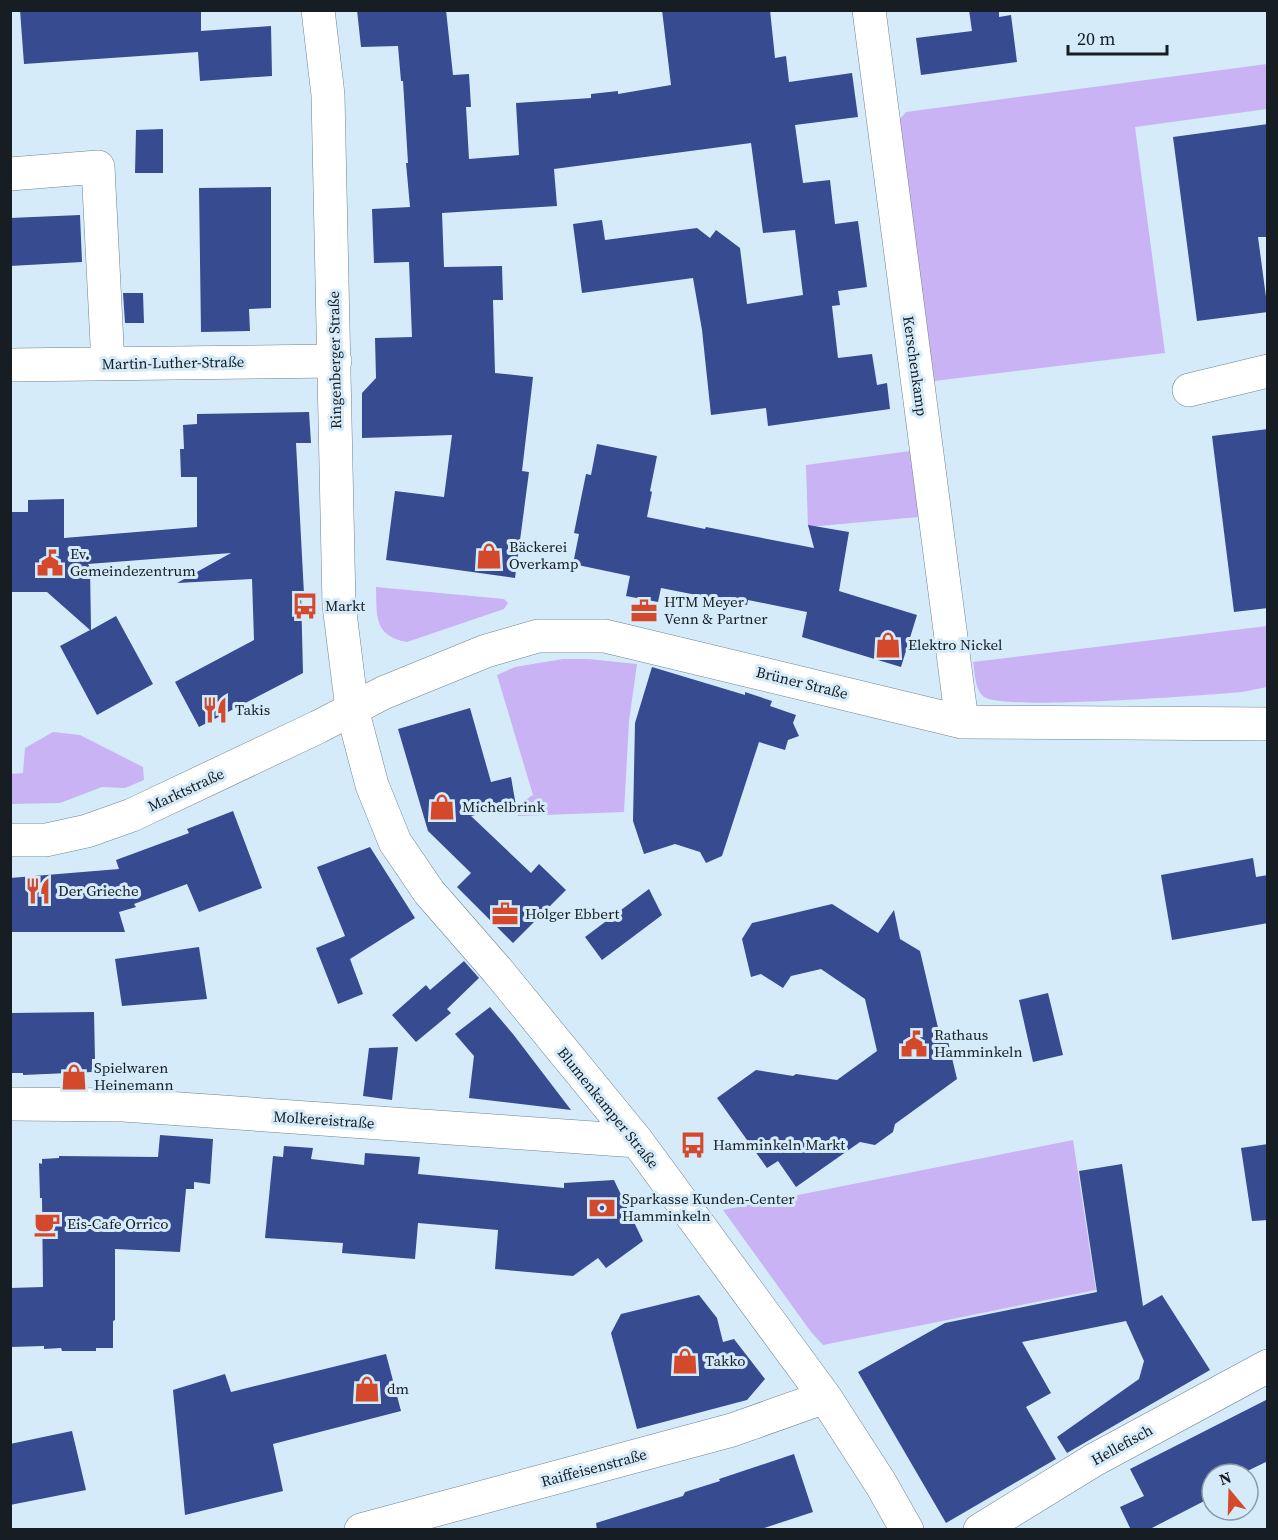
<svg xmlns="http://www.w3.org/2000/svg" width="1278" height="1540" font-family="'Source Serif 4',serif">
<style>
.green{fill:#c9b3f5}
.building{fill:#364b90}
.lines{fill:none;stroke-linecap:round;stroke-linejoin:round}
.minor-casing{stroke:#6f8390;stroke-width:34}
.minor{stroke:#fff;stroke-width:33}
.labels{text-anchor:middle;stroke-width:6;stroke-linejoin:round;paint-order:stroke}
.street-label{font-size:15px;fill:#161e23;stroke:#d5ebfa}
.poi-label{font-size:15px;fill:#161e23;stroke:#d5ebfa;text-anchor:start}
</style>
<rect width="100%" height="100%" fill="#d5ebfa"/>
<!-- green -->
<path class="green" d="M 1267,64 L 1267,109 L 1135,127 L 1165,353 L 934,381 L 898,121 L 906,112 Z
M 910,451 L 919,517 L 808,527 L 806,465 Z
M 376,587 L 504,599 L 508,603 L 504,609 L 407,642 C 373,636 377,615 376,587 Z
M 1267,626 L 1267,687 L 1242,692 C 1206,695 1004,711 984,697 C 975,690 975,673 973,662 Z
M 563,659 L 588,659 L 637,664 L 629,721 L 624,812 L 518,816 L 516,806 L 533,795 L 497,675 L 515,667 Z
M 53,732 L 80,735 L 143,767 L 144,780 L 125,788 L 102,787 L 60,803 L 11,804 L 11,774 L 23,773 L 25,748 Z
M 1073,1140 L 1096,1290 L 823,1345 L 811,1332 L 723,1210 Z"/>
<!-- building -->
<path class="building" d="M 20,10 L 201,10 L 201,31 L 271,26 L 272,76 L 200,81 L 198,52 L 24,64 Z
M 357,10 L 446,10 L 453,75 L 469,74 L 471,107 L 466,107 L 469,159 L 519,155 L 516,103 L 591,98 L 591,94 L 618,91 L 618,94 L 671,85 L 662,10 L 770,10 L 775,58 L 786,56 L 789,82 L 852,73 L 858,117 L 795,125 L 803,183 L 830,180 L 835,224 L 858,221 L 867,287 L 838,291 L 840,305 L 832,306 L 838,358 L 872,354 L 877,385 L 887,383 L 890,409 L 768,426 L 766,408 L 711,415 L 702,330 L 693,278 L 582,293 L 573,224 L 602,220 L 605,240 L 697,228 L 710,238 L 716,230 L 740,248 L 747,304 L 803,295 L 795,230 L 763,233 L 751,143 L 554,169 L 557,206 L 442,213 L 444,267 L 502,266 L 503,300 L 493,300 L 495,373 L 533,377 L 522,471 L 529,472 L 515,578 L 386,560 L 395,491 L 444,497 L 452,435 L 362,438 L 362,393 L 376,378 L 375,338 L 412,337 L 409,262 L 374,263 L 372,209 L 410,207 L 406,163 L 408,163 L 403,81 L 401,81 L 398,46 L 361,47 Z
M 969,10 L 999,10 L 999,17 L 1011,15 L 1017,62 L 921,75 L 916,38 L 972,31 Z
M 1268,124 L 1268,237 L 1258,237 L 1268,312 L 1197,321 L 1173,137 Z
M 163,129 L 163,173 L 135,173 L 136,130 Z
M 271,187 L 271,308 L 249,309 L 250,331 L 201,332 L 199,188 Z
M 80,215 L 82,262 L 10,266 L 10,218 Z
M 123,293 L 143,293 L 144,323 L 125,323 Z
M 309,412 L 311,443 L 296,443 L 304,594 L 301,593 L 303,673 L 199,727 L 175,682 L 254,640 L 252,579 L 177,583 L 231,553 L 88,564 L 90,567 L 91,630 L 116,616 L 153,684 L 97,715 L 60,646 L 90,630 L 47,592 L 10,592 L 10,512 L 28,512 L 28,500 L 64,499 L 64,538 L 197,527 L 197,477 L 181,477 L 180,449 L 184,449 L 183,425 L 197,424 L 197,414 Z
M 1268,429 L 1268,608 L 1234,612 L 1212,436 Z
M 597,444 L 657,456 L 650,491 L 652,492 L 647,517 L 705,529 L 706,527 L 814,548 L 808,525 L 849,532 L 839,591 L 917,615 L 901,667 L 802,637 L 807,612 L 748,600 L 747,605 L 661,588 L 658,602 L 626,596 L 630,576 L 573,564 L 579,534 L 574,533 L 586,474 L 591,475 Z
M 652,667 L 745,695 L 745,692 L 772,701 L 770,706 L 796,715 L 793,723 L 799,736 L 788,740 L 785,750 L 759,742 L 722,856 L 706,863 L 700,852 L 675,844 L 644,854 L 633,821 L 635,723 Z
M 470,708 L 491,782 L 511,777 L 516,806 L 471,816 L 531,873 L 539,864 L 566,890 L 513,943 L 457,887 L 471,873 L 428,831 L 398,729 Z
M 233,811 L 262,888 L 199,912 L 187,884 L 134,904 L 136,907 L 119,912 L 125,932 L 10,932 L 10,878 L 119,869 L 116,860 L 189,833 L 187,829 Z
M 370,847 L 415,918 L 350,959 L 363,994 L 338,1004 L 316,948 L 345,936 L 317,867 Z
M 1253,858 L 1256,877 L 1268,875 L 1268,923 L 1172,940 L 1161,875 Z
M 649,889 L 662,915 L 602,960 L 585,937 Z
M 832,904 L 878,933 L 894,910 L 900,939 L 920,951 L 939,1032 L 947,1037 L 957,1079 L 895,1124 L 893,1132 L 875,1145 L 860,1142 L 796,1187 L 778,1161 L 767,1168 L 717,1098 L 756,1070 L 793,1076 L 796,1074 L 837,1080 L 877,1051 L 865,999 L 821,969 L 791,976 L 783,988 L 761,974 L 751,977 L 742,939 L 752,923 Z
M 199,947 L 207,999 L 122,1006 L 115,959 Z
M 464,961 L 479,978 L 447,1009 L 451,1013 L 416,1042 L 392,1015 L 426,985 L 430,990 Z
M 1048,993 L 1063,1055 L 1033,1062 L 1019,1000 Z
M 490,1007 L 513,1034 L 571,1110 L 469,1098 L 474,1056 L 455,1034 Z
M 94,1012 L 95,1059 L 92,1059 L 92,1072 L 23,1075 L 23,1073 L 10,1073 L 10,1013 Z
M 398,1047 L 392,1100 L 363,1096 L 369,1048 Z
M 160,1135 L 213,1139 L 210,1184 L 194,1182 L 194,1189 L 186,1189 L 180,1252 L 115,1249 L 115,1320 L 113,1321 L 113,1348 L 96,1348 L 96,1351 L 62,1351 L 61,1348 L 44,1349 L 44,1346 L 10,1347 L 10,1288 L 43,1287 L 42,1198 L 40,1198 L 39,1163 L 42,1164 L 42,1159 L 59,1158 L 59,1156 L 158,1157 Z
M 1268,1144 L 1268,1220 L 1252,1221 L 1241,1148 Z
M 284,1146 L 313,1148 L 311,1159 L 364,1165 L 365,1153 L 420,1157 L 418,1174 L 564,1188 L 564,1183 L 614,1180 L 643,1241 L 606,1268 L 598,1258 L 573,1276 L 495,1269 L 498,1230 L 418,1223 L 415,1259 L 342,1253 L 343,1243 L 265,1238 L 273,1156 L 283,1157 Z
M 1122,1164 L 1143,1306 L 1162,1295 L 1210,1370 L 1067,1453 L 1057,1437 L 1139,1379 L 1144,1361 L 1126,1321 L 1022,1342 L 1051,1393 L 1026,1407 L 1056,1459 L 946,1523 L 858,1372 L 945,1323 L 1097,1292 L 1079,1171 Z
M 699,1295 L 717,1318 L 723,1342 L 734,1339 L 765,1379 L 747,1400 L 637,1429 L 611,1333 L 621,1314 Z
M 386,1354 L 401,1411 L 273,1444 L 283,1491 L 185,1515 L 173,1390 L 225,1374 L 231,1392 Z
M 1268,1399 L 1268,1461 L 1241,1474 L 1212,1474 L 1212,1497 L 1148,1530 L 1131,1530 L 1120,1507 L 1144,1496 L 1130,1469 Z
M 72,1431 L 86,1490 L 10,1505 L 10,1444 Z
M 794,1454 L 813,1512 L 758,1530 L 597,1530 L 596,1523 L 683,1496 L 685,1492 L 720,1481 L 719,1479 Z"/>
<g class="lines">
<!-- minor casing -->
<g class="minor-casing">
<path id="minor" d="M 318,10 L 328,95 L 339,605 L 352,709 L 372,785 L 395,842 L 429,892 L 497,970 L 637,1141 L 825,1397 L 881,1484 L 907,1530
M 869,10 L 962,722
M 10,174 L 98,167 L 108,364
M 10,365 L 335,361
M 1189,390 L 1268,371
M 10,840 L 46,840 L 87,831 L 132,815 L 318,727 L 383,693 L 486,651 L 538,636 L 605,636 L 962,722 L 1268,724
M 10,1104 L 123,1105 L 637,1141
M 361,1530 L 732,1430 L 825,1397
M 980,1530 L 1094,1460 L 1268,1366"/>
</g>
<!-- minor -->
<use href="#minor" class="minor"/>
</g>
<!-- icons -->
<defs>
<g id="shop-bare" transform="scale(2.07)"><path d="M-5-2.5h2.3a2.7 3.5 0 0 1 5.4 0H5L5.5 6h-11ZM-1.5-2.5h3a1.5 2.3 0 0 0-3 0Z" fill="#d4492c" stroke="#d5ebfa" stroke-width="2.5" paint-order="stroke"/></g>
<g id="civic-bare" transform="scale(2.07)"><path d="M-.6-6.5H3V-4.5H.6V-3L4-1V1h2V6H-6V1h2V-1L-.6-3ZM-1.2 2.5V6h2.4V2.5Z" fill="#d4492c" stroke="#d5ebfa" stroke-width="2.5" paint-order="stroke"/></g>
<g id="bus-bare" transform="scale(2.07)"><path d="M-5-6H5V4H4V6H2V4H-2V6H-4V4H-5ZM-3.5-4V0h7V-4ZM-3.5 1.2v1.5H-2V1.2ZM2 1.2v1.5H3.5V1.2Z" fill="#d4492c" stroke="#d5ebfa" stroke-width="2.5" paint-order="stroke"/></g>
<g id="office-bare" transform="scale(2.07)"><path d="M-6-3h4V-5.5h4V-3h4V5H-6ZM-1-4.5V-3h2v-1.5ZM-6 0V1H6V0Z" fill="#d4492c" stroke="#d5ebfa" stroke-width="2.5" paint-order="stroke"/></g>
<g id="restaurant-bare" transform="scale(2.07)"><path d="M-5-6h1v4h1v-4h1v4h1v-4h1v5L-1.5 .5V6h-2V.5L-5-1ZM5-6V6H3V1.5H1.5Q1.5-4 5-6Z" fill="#d4492c" stroke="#d5ebfa" stroke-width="2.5" paint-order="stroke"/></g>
<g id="bank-bare" transform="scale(2.07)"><path d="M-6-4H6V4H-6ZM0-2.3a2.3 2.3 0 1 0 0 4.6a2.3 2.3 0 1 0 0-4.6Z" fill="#d4492c" stroke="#d5ebfa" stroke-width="2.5" paint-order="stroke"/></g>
<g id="cafe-bare" transform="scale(2.07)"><path d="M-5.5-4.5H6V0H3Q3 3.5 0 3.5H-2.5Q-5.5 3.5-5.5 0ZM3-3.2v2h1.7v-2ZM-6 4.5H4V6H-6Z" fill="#d4492c" stroke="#d5ebfa" stroke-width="2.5" paint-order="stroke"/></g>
</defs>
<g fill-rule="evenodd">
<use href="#shop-bare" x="489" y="556"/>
<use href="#civic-bare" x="50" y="563"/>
<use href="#bus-bare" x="305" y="606"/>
<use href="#office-bare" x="644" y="611"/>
<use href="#shop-bare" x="888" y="645"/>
<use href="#restaurant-bare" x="215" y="710"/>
<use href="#shop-bare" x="442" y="807"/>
<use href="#restaurant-bare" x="38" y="891"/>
<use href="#office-bare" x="505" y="914"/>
<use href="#civic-bare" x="914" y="1044"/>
<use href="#shop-bare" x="74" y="1077"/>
<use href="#bus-bare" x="693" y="1145"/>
<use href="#bank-bare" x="602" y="1208"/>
<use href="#cafe-bare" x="47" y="1224"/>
<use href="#shop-bare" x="685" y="1361"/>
<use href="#shop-bare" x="367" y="1389"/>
</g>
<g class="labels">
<!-- street labels -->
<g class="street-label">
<text transform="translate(335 360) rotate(-91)" y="5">Ringenberger Straße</text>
<text transform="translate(173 363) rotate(-1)" y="5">Martin-Luther-Straße</text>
<text transform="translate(915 366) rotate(82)" y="5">Kerschenkamp</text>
<text transform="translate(802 683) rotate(14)" y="5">Brüner Straße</text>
<text transform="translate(186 790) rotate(-25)" y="5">Marktstraße</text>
<text transform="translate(608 1108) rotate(51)" y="5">Blumenkamper Straße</text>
<text transform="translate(324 1120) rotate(4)" y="5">Molkereistraße</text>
<text transform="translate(1122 1445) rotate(-29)" y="5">Hellefisch</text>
<text transform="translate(594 1468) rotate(-15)" y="5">Raiffeisenstraße</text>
</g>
<!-- poi labels -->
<g class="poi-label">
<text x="509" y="552">Bäckerei<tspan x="509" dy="17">Overkamp</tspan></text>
<text x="70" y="559">Ev.<tspan x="70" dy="17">Gemeindezentrum</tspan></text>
<text x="664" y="607">HTM Meyer<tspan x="664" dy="17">Venn &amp; Partner</tspan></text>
<text x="325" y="611">Markt</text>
<text x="908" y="650">Elektro Nickel</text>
<text x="235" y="715">Takis</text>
<text x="462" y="812">Michelbrink</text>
<text x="58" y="896">Der Grieche</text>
<text x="525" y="919">Holger Ebbert</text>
<text x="934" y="1040">Rathaus<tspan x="934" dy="17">Hamminkeln</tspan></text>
<text x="94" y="1073">Spielwaren<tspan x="94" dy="17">Heinemann</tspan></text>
<text x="713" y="1150">Hamminkeln Markt</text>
<text x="622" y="1204">Sparkasse Kunden-Center<tspan x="622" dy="17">Hamminkeln</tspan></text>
<text x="67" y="1229">Eis-Cafe Orrico</text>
<text x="705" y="1366">Takko</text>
<text x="387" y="1394">dm</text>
</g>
</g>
<!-- border -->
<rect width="1278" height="1540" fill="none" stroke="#161e23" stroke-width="24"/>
<!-- north arrow -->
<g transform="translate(1230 1492) rotate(341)"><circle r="28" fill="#d5ebfa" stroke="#8999a4" stroke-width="1.5"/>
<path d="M0-4.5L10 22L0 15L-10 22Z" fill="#d4492c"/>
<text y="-9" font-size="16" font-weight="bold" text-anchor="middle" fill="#161e23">N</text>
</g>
<!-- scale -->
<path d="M1068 45v9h99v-9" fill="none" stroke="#161e23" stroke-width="3"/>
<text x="1077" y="45" font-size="18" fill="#161e23" stroke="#d5ebfa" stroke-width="4.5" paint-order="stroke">20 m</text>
</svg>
